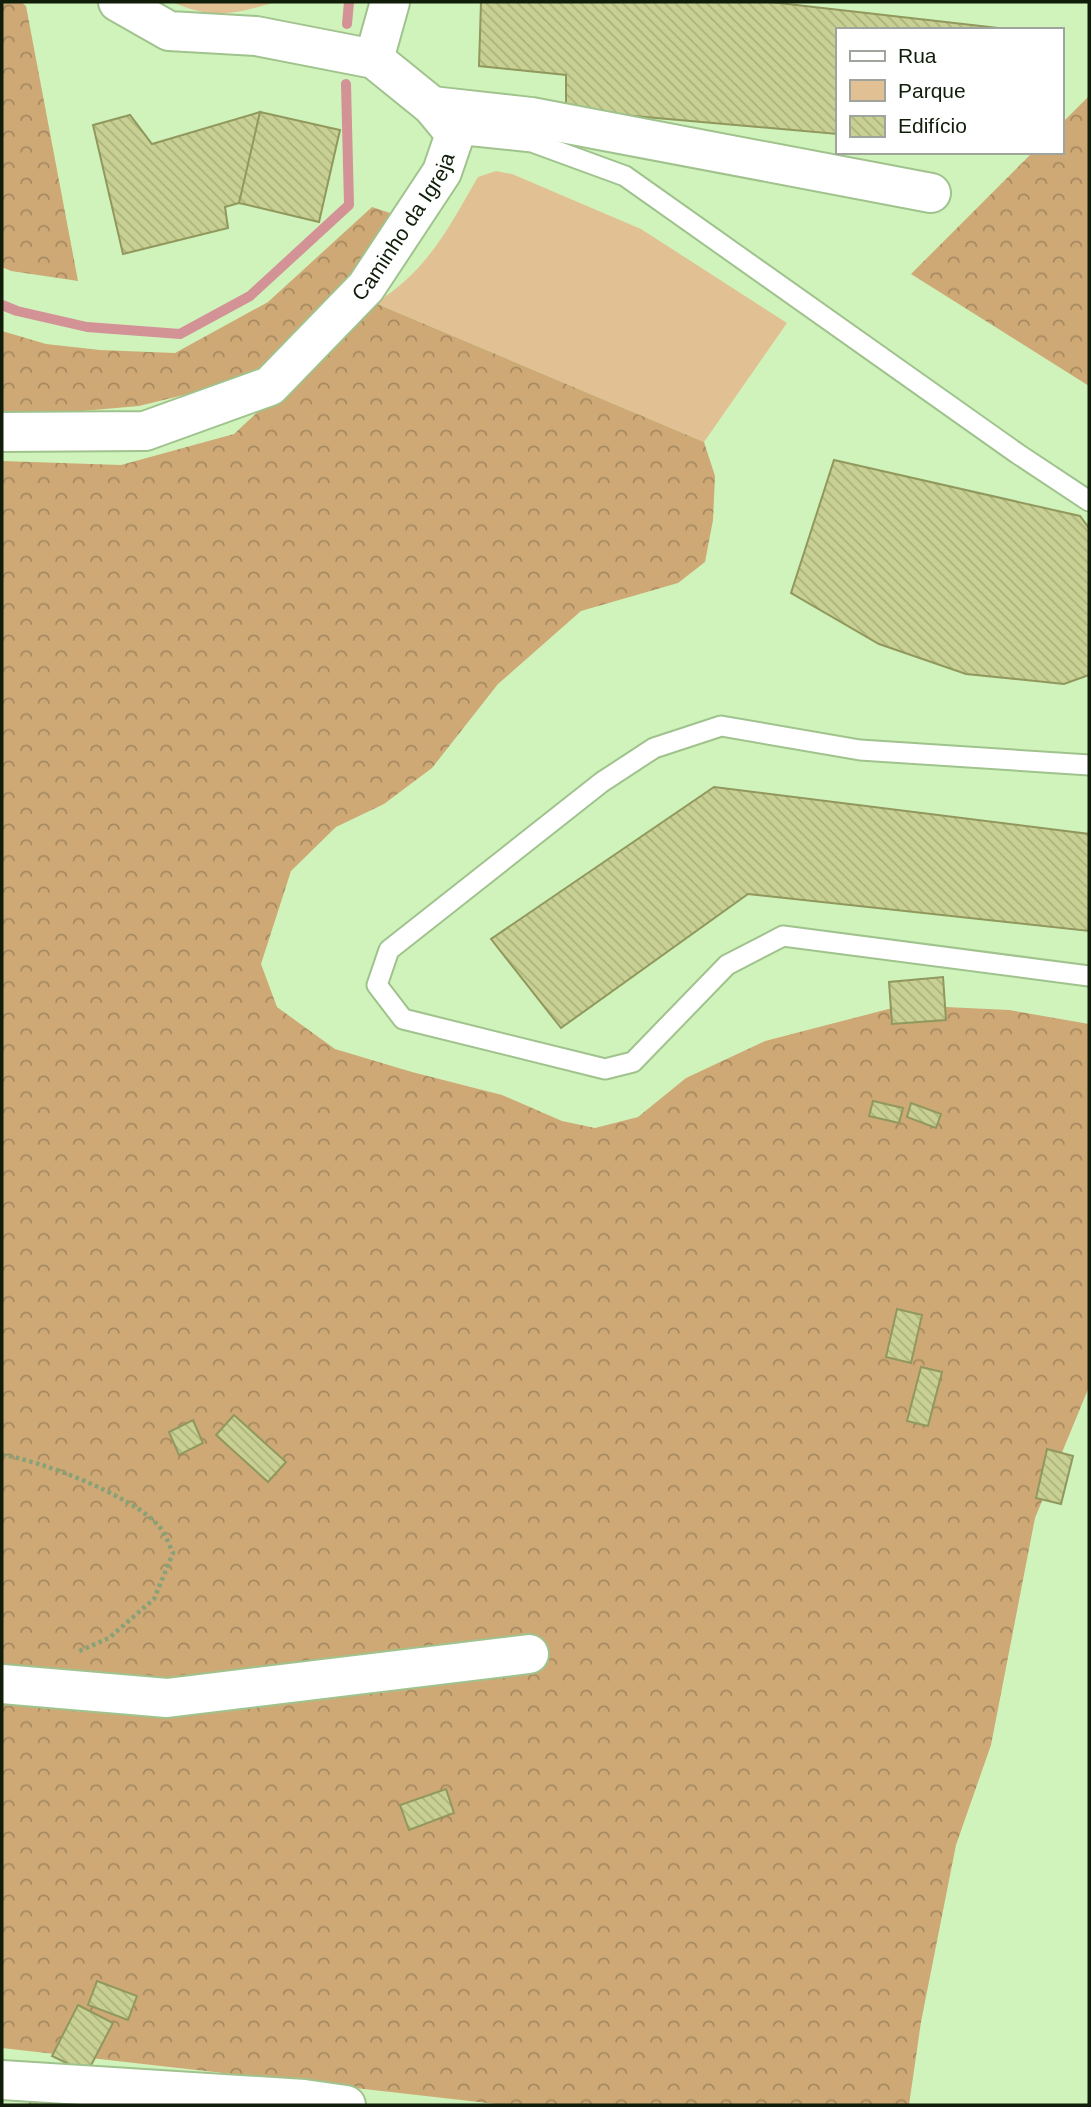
<svg xmlns="http://www.w3.org/2000/svg" width="1091" height="2107" font-family="Arial,sans-serif">
<style>
.green{fill:#e1c093}
.forest{fill:url(#forest-crowns)}
.lines{fill:none;stroke-linecap:round;stroke-linejoin:round}
.stream{stroke:#d39296;stroke-width:10}
.building{fill:url(#building-back-hatch);stroke:#91985d;stroke-width:2}
.lane-casing{stroke:#a0c28d;stroke-width:23}
.street-casing{stroke:#a0c28d;stroke-width:42}
.secondary-casing{stroke:#a0c28d;stroke-width:42}
.path{stroke:#87a278;stroke-width:4.5;stroke-dasharray:3.5 3.5;stroke-linecap:butt}
.lane{stroke:#fff;stroke-width:19}
.street{stroke:#fff;stroke-width:38}
.secondary{stroke:#fff;stroke-width:38}
.labels{text-anchor:middle;stroke-width:5;stroke-linejoin:round;paint-order:stroke}
.street-label{font-size:21px;fill:#101d09;stroke:#fff}
</style>
<defs>
<pattern id="forest-crowns" width="20" height="18" patternUnits="userSpaceOnUse" patternTransform="scale(1.75)"><rect width="20" height="18" fill="#cea976"/><path d="M2 6a3 3 0 1 1 6 0M12 15a3 3 0 1 1 6 0" fill="none" stroke="#a6895f"/></pattern>
<pattern id="building-back-hatch" width="6" height="6" patternUnits="userSpaceOnUse" patternTransform="scale(1.75)"><rect width="6" height="6" fill="#c8d093"/><path d="M-1 5l2 2M0 0l6 6M5-1l2 2" fill="none" stroke="#abb27d"/></pattern>
</defs>
<rect width="100%" height="100%" fill="#d0f3bc"/>
<!-- green -->
<path class="green" d="M 172,2 L 276,2 C 234,14 214,20 172,2 Z
M 496,171 L 512,174 L 641,229 L 787,323 L 704,442 L 375,303 C 427,272 449,227 478,177 Z"/>
<!-- forest -->
<path class="forest" d="M 2,2 L 21,2 L 26,6 L 78,281 L 11,271 L 2,267 Z
M 1089,96 L 1089,386 L 911,274 L 1033,152 L 1061,152 L 1061,124 Z
M 372,207 L 390,213 L 380,235 L 349,281 L 305,327 L 255,371 L 220,386 L 139,406 L 2,418 L 2,331 L 46,344 L 100,350 L 175,353 L 268,302 Z
M 375,303 L 704,442 L 715,476 L 713,520 L 705,562 L 678,583 L 581,611 L 498,684 L 432,768 L 384,804 L 336,827 L 291,871 L 261,964 L 277,1007 L 335,1049 L 412,1072 L 502,1095 L 562,1121 L 595,1128 L 638,1117 L 686,1078 L 765,1041 L 904,1005 L 1009,1010 L 1089,1024 L 1089,1387 L 1035,1518 L 991,1745 L 956,1845 L 921,2022 L 909,2105 L 505,2105 L 2,2048 L 2,461 L 121,465 L 234,434 Z"/>
<g class="lines">
<!-- stream -->
<path class="stream" d="M 347,24 L 349,2
M 2,305 L 17,311 L 87,327 L 180,334 L 250,296 L 349,205 L 346,84"/>
</g>
<!-- building -->
<path class="building" d="M 481,2 L 770,2 L 1007,29 L 837,30 L 837,134 L 566,110 L 566,75 L 479,66 Z
M 260,112 L 340,130 L 319,222 L 239,203 Z
M 260,112 L 239,203 L 225,207 L 228,228 L 123,254 L 93,125 L 130,115 L 152,144 Z
M 834,460 L 1080,516 L 1089,528 L 1089,675 L 1064,684 L 966,674 L 879,644 L 791,593 Z
M 714,787 L 1089,834 L 1089,931 L 748,894 L 561,1028 L 491,939 Z
M 943,977 L 946,1020 L 892,1024 L 889,982 Z
M 873,1101 L 903,1108 L 899,1123 L 869,1116 Z
M 911,1103 L 941,1114 L 936,1128 L 907,1117 Z
M 897,1309 L 922,1315 L 911,1363 L 886,1357 Z
M 921,1367 L 942,1372 L 928,1426 L 907,1421 Z
M 234,1415 L 286,1462 L 268,1482 L 216,1435 Z
M 193,1420 L 203,1443 L 179,1455 L 169,1432 Z
M 1047,1449 L 1073,1456 L 1061,1504 L 1036,1498 Z
M 446,1789 L 454,1813 L 409,1830 L 400,1805 Z
M 97,1981 L 137,1996 L 128,2020 L 88,2005 Z
M 78,2005 L 113,2023 L 87,2073 L 52,2056 Z
M 43,2085 L 74,2105 L 29,2105 Z"/>
<g class="lines">
<!-- lane casing -->
<g class="lane-casing">
<path id="lane" d="M 455,134 L 532,142 L 625,176 L 1018,454 L 1089,501
M 1089,765 L 860,750 L 721,726 L 654,748 L 602,782 L 389,950 L 377,985 L 403,1019 L 605,1069 L 633,1062 L 727,965 L 783,936 L 1089,976"/>
</g>
<!-- street casing -->
<g class="street-casing">
<path id="street" d="M 374,59 L 390,2
M 432,106 L 531,117 L 931,193
M 2,1684 L 167,1698 L 529,1654
M 2,2080 L 304,2099 L 346,2105"/>
</g>
<!-- secondary casing -->
<g class="secondary-casing">
<g id="secondary">
<path id="s1" d="M 2,432 L 145,431 L 270,386 L 366,287 L 442,172 L 455,134 L 432,106 L 374,59 L 256,36 L 169,31 L 118,2"/>
</g>
</g>
<!-- path -->
<path class="path" d="M 2,1455 C 40,1460 132,1496 158,1525 C 165,1532 169,1545 173,1553 L 154,1599 L 109,1638 L 77,1652"/>
<!-- lane -->
<use href="#lane" class="lane"/>
<!-- street -->
<use href="#street" class="street"/>
<!-- secondary -->
<use href="#secondary" class="secondary"/>
</g>
<g class="labels">
<!-- street labels -->
<g class="street-label">
<text dy="7" stroke="none"><textPath href="#s1" startOffset="485">Caminho da Igreja</textPath></text>
</g>
</g>
<!-- border -->
<rect width="1091" height="2107" fill="none" stroke="#101d09" stroke-width="7"/>
<!-- legend -->
<rect x="836" y="28" width="228" height="126" fill="#ffffff" stroke="#9fa59d" stroke-width="2"/>
<rect x="850" y="51" width="35" height="10" fill="#ffffff" stroke="#9fa59d" stroke-width="2"/>
<text x="898" y="63" font-size="21" fill="#101d09">Rua</text>
<rect x="850" y="80" width="35" height="21" fill="#e1c093" stroke="#9fa59d" stroke-width="2"/>
<text x="898" y="98" font-size="21" fill="#101d09">Parque</text>
<rect x="850" y="116" width="35" height="21" fill="url(#building-back-hatch)" stroke="#9fa59d" stroke-width="2"/>
<text x="898" y="133" font-size="21" fill="#101d09">Edifício</text>
</svg>
